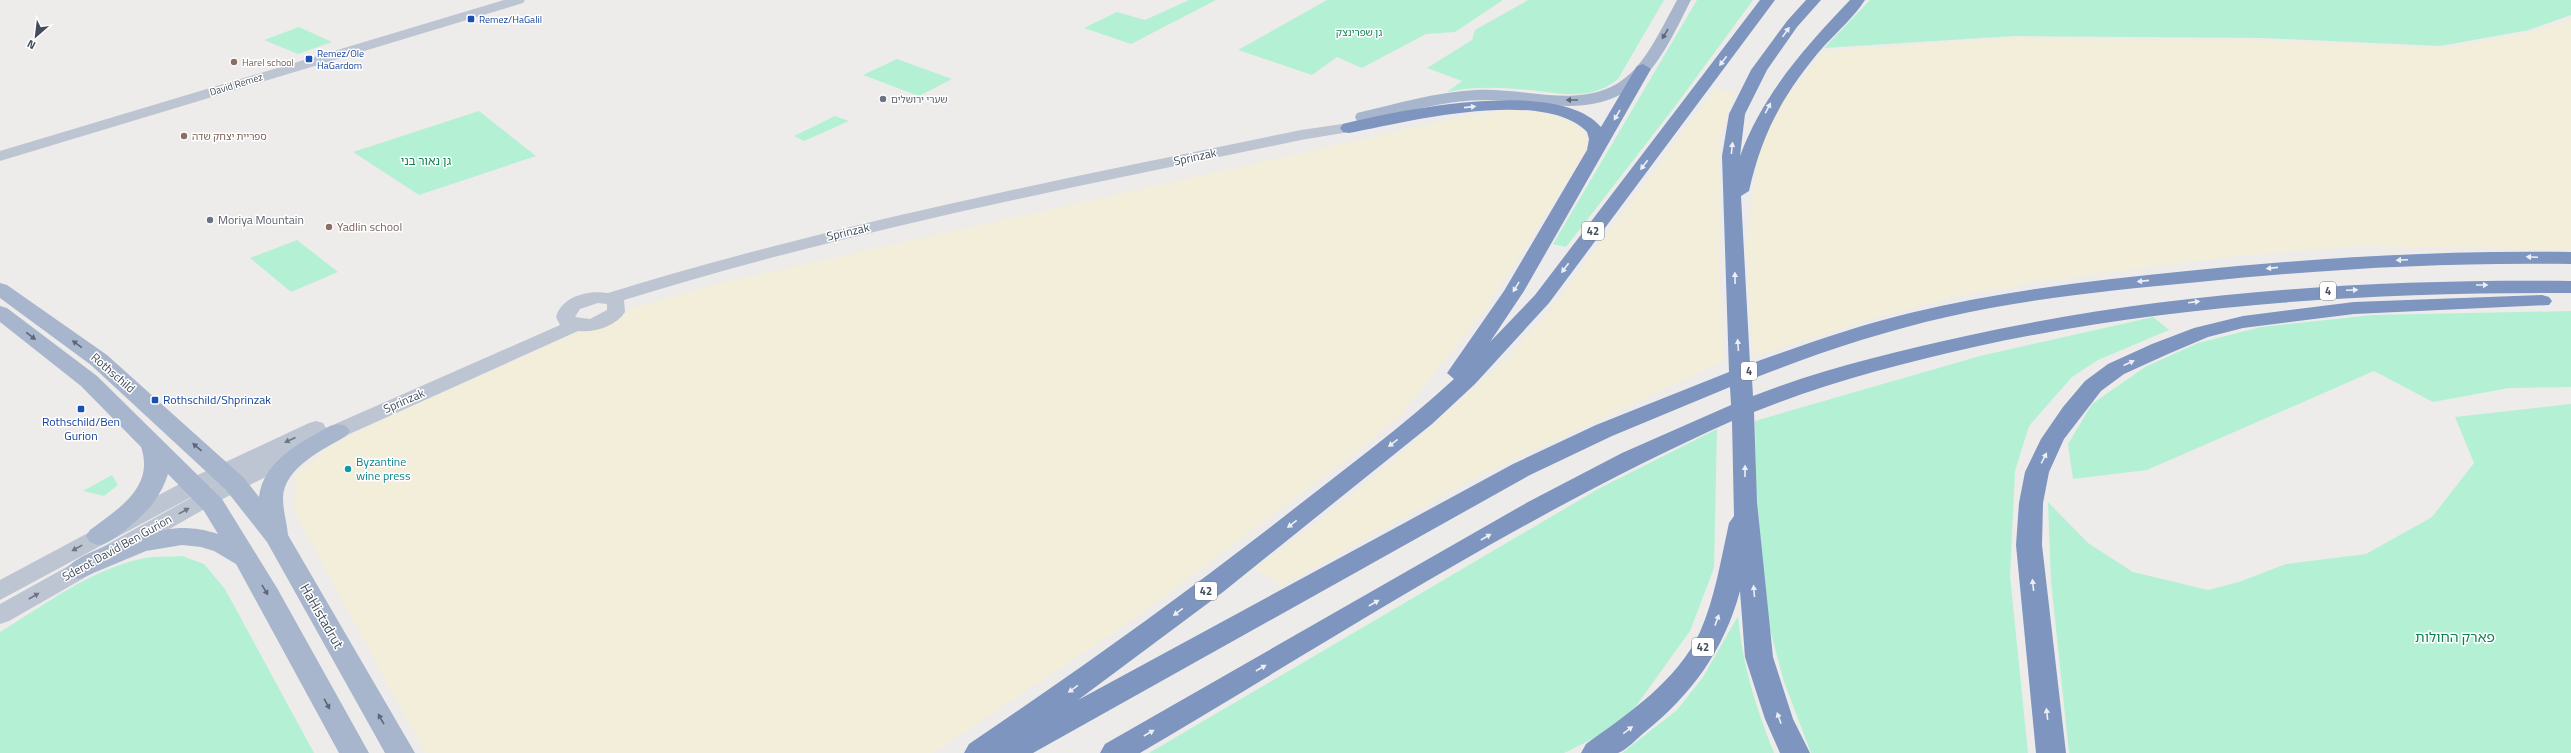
<svg xmlns="http://www.w3.org/2000/svg" width="2571" height="753" font-family="'Titillium Web','Noto Sans Hebrew',sans-serif">
<style>
.green{fill:#b4f1d4}
.sand{fill:#f2eed9}
.lines{fill:none;stroke-linecap:round;stroke-linejoin:round}
.minor{fill:#bdc5d2;fill-rule:evenodd}
.major{fill:#a8b6cd;fill-rule:evenodd}
.highway{fill:#7e95bf;fill-rule:evenodd}
.oneway{fill:#eceff5}
.oneway2{fill:#5c6677}
.oneway3{fill:#6d7684}
.transit-dot{fill:#1a4fb4;stroke:#fff;stroke-width:1.5}
.education-dot{fill:#8d6e63;stroke:#fff;stroke-width:1.5}
.worship-dot{fill:#6b7280;stroke:#fff;stroke-width:1.5}
.culture-dot{fill:#0f9aa8;stroke:#fff;stroke-width:1.5}
.labels{text-anchor:middle;stroke-width:3;stroke-linejoin:round;paint-order:stroke}
.far-transit-label{font-size:10px;fill:#164399;stroke:#fff;text-anchor:start}
.far-park-label{font-size:10px;fill:#0f7f56;stroke:#fff}
.far-education-label{font-size:10px;fill:#785e54;stroke:#fff;text-anchor:start}
.far-street-label{font-size:10px;fill:#424c5a;stroke:#fff}
.far-worship-label{font-size:10px;fill:#5b616d;stroke:#fff;text-anchor:start}
.shield{fill:#fff;stroke:#7b828c;stroke-width:1}
.shield-label{font-size:11px;font-weight:bold;fill:#424c5a}
.street-label{font-size:12px;fill:#424c5a;stroke:#fff}
.park-label{font-size:12px;fill:#0f7f56;stroke:#fff}
.worship-label{font-size:12px;fill:#5b616d;stroke:#fff;text-anchor:start}
.education-label{font-size:12px;fill:#785e54;stroke:#fff;text-anchor:start}
.transit-label{font-size:12px;fill:#164399;stroke:#fff;text-anchor:start}
.culture-label{font-size:12px;fill:#0d838f;stroke:#fff;text-anchor:start}
.near-street-label{font-size:14px;fill:#424c5a;stroke:#fff}
.near-park-label{font-size:14px;fill:#0f7f56;stroke:#fff}
</style>
<rect width="100%" height="100%" fill="#eeebeb"/>
<!-- green -->
<path class="green" d="M 1189,0 L 1216,0 L 1131,44 L 1084,28 L 1117,12 L 1145,20 Z
M 1327,0 L 1503,0 L 1455,32 L 1426,34 L 1362,68 L 1337,57 L 1312,75 L 1238,50 Z
M 1528,0 L 1664,0 L 1618,79 C 1593,99 1569,95 1539,91 C 1510,88 1477,85 1447,92 L 1462,81 L 1427,68 L 1472,40 L 1475,30 Z
M 1697,0 L 1753,0 L 1676,105 L 1566,247 L 1553,244 Z
M 1870,0 L 2571,0 L 2571,15 L 2529,30 L 2440,46 L 2263,38 L 2015,36 L 1824,48 Z
M 299,27 L 332,42 L 298,54 L 264,40 Z
M 897,59 L 952,79 L 919,96 L 863,75 Z
M 479,111 L 536,156 L 419,195 L 353,152 Z
M 835,116 L 849,121 L 804,141 L 794,136 Z
M 297,240 L 338,272 L 291,292 L 250,258 Z
M 2571,311 L 2571,387 L 2509,388 L 2433,402 L 2374,371 L 2147,470 L 2073,479 L 2068,444 L 2092,404 L 2145,367 L 2198,343 L 2261,327 L 2373,315 Z
M 2153,317 L 2169,330 L 2098,360 L 2072,377 L 2029,426 L 2015,471 L 2010,576 L 2028,753 L 1811,753 L 1784,682 L 1767,618 L 1756,487 L 1755,421 L 1980,356 Z
M 2571,404 L 2571,753 L 2069,753 L 2051,581 L 2048,502 L 2088,543 L 2133,572 L 2208,590 L 2239,582 L 2286,564 L 2366,554 L 2432,517 L 2474,463 L 2455,417 Z
M 1717,429 L 1714,568 L 1690,631 L 1623,724 L 1564,753 L 1149,753 L 1600,488 Z
M 112,475 L 118,485 L 104,496 L 83,491 Z
M 182,556 L 204,564 L 225,589 L 314,753 L 0,753 L 0,632 C 46,604 91,569 145,558 C 156,556 170,557 182,556 Z
M 1738,616 C 1742,664 1756,708 1774,753 L 1622,753 L 1677,710 L 1703,677 Z"/>
<!-- sand -->
<path class="sand" d="M 2571,20 L 2571,250 L 2360,246 L 2230,257 L 2044,281 L 1957,296 L 1875,318 L 1753,356 L 1746,243 L 1758,157 L 1775,110 L 1824,51 L 2008,38 L 2251,40 L 2445,48 L 2531,32 Z
M 1715,89 L 1735,93 L 1720,137 L 1720,281 L 1724,361 L 1473,479 L 1282,586 L 1255,569 L 1332,511 L 1397,457 L 1507,358 L 1548,313 Z
M 1509,110 C 1540,111 1575,113 1591,143 L 1487,307 L 1402,414 L 1362,448 L 1137,617 L 933,753 L 425,753 L 294,511 L 295,475 L 331,445 L 369,426 L 629,309 L 713,285 L 1457,118 Z"/>
<g class="lines">
<!-- minor -->
<path class="minor" d="M 504,0 L 525,0 L 523,3 L 0,161 L 0,151 Z
M 1349,123 L 1355,125 L 1357,128 L 1355,131 L 1301,140 C 1074,187 846,231 624,300 L 625,312 C 616,326 595,333 578,331 L 345,436 L 215,503 L 9,621 L 0,624 L 0,604 L 223,480 L 0,600 L 0,580 L 187,480 L 309,423 L 316,421 L 323,423 L 326,428 L 560,325 L 556,317 C 562,296 588,290 608,293 C 835,223 1068,178 1301,130 ZM 598,303 L 607,304 L 607,310 L 590,319 L 575,317 L 580,309 Z"/>
<!-- major -->
<path class="major" d="M 1677,0 L 1691,0 C 1662,57 1643,105 1570,106 C 1544,106 1518,100 1491,100 C 1448,99 1405,112 1363,122 L 1357,121 L 1355,117 L 1357,113 C 1396,104 1435,92 1476,90 C 1500,89 1524,93 1548,95 C 1629,102 1643,63 1677,0 Z
M 0,283 L 7,285 L 107,355 L 244,478 L 259,497 C 263,461 301,442 330,426 L 338,424 L 346,426 L 350,431 L 346,436 C 323,450 284,467 283,498 C 283,511 287,523 288,535 L 415,753 L 385,753 L 267,542 L 226,490 L 91,365 L 0,298 Z
M 0,306 L 7,308 L 97,376 L 222,499 L 277,588 L 369,753 L 339,753 L 236,564 L 214,551 L 201,547 L 182,545 L 146,551 L 79,579 L 70,577 L 66,570 C 77,550 158,528 182,528 C 195,528 206,530 218,534 L 204,511 L 168,474 C 165,484 160,493 154,502 C 147,512 112,545 99,545 C 96,545 93,543 90,542 L 86,536 L 90,530 C 118,509 155,487 141,447 L 81,386 L 0,322 Z"/>
<!-- highway -->
<path class="highway" d="M 1760,0 L 1775,0 L 1549,303 L 1475,384 L 1432,424 L 1223,592 L 1078,700 L 1513,464 L 1596,425 L 1729,372 L 1722,156 L 1729,114 L 1751,70 L 1787,21 L 1806,0 L 1821,0 L 1797,27 L 1767,70 L 1745,114 L 1740,156 C 1763,94 1805,47 1850,0 L 1865,0 C 1854,17 1838,31 1824,46 C 1785,91 1762,132 1749,191 L 1741,196 L 1750,364 C 1803,345 1856,326 1910,313 C 2001,291 2094,280 2187,271 C 2315,258 2442,250 2571,252 L 2571,264 C 2447,262 2323,269 2199,282 C 2115,290 2030,298 1947,317 C 1880,332 1815,354 1752,379 L 1753,396 C 1822,369 1894,352 1966,336 C 2165,292 2367,279 2571,281 L 2571,293 C 2370,292 2171,304 1974,347 C 1899,364 1826,383 1754,412 L 1757,502 L 1773,657 L 1793,719 L 1810,753 L 1780,753 L 1765,719 L 1745,657 L 1740,591 C 1724,650 1692,694 1645,732 C 1637,738 1627,750 1618,753 C 1608,753 1592,753 1581,753 L 1586,744 C 1628,714 1677,681 1700,632 C 1715,598 1721,559 1729,523 L 1734,516 L 1732,421 C 1526,513 1335,638 1140,753 L 1100,753 L 1105,744 L 1528,502 L 1622,453 L 1731,405 L 1730,387 L 1612,436 L 1530,475 L 1033,753 L 964,753 L 969,744 C 1080,669 1189,591 1295,508 C 1349,466 1404,425 1454,379 L 1447,373 L 1504,291 L 1587,150 L 1589,139 L 1587,132 C 1543,87 1405,122 1349,133 L 1343,132 L 1340,128 L 1343,124 C 1399,110 1559,77 1601,127 L 1637,66 L 1643,64 L 1651,69 L 1524,291 L 1490,342 L 1535,295 Z
M 2542,295 L 2549,297 L 2552,301 L 2549,305 L 2354,314 L 2243,328 L 2208,337 L 2168,354 L 2124,374 L 2101,391 L 2064,439 L 2049,472 L 2043,503 L 2042,545 L 2066,753 L 2036,753 L 2016,545 L 2019,503 L 2025,472 L 2041,439 L 2063,407 L 2085,381 L 2108,364 L 2152,344 L 2194,328 L 2243,316 L 2354,302 Z"/>
</g>
<!-- one-way arrows -->
<defs><path id="oneway-solid" d="M-6-.8H1V-3.2L6.5 0L1 3.2V.8H-6Z"/></defs>
<g class="oneway">
<use href="#oneway-solid" transform="translate(1786 32) rotate(-55)"/>
<use href="#oneway-solid" transform="translate(1723 61) rotate(127)"/>
<use href="#oneway-solid" transform="translate(1470 107) rotate(-6)"/>
<use href="#oneway-solid" transform="translate(1768 108) rotate(-63)"/>
<use href="#oneway-solid" transform="translate(1617 115) rotate(120)"/>
<use href="#oneway-solid" transform="translate(1732 148) rotate(-84)"/>
<use href="#oneway-solid" transform="translate(1644 165) rotate(127)"/>
<use href="#oneway-solid" transform="translate(2532 257) rotate(-178)"/>
<use href="#oneway-solid" transform="translate(2402 260) rotate(178)"/>
<use href="#oneway-solid" transform="translate(1565 268) rotate(127)"/>
<use href="#oneway-solid" transform="translate(2272 268) rotate(174)"/>
<use href="#oneway-solid" transform="translate(1735 278) rotate(-91)"/>
<use href="#oneway-solid" transform="translate(2143 281) rotate(174)"/>
<use href="#oneway-solid" transform="translate(2482 285)"/>
<use href="#oneway-solid" transform="translate(1516 287) rotate(121)"/>
<use href="#oneway-solid" transform="translate(2352 290) rotate(-3)"/>
<use href="#oneway-solid" transform="translate(2194 302) rotate(-7)"/>
<use href="#oneway-solid" transform="translate(1738 345) rotate(-94)"/>
<use href="#oneway-solid" transform="translate(2129 363) rotate(-24)"/>
<use href="#oneway-solid" transform="translate(1393 443) rotate(142)"/>
<use href="#oneway-solid" transform="translate(2044 458) rotate(-63)"/>
<use href="#oneway-solid" transform="translate(1745 471) rotate(-90)"/>
<use href="#oneway-solid" transform="translate(1292 524) rotate(142)"/>
<use href="#oneway-solid" transform="translate(1486 537) rotate(-30)"/>
<use href="#oneway-solid" transform="translate(2033 585) rotate(-96)"/>
<use href="#oneway-solid" transform="translate(1754 591) rotate(-95)"/>
<use href="#oneway-solid" transform="translate(1374 603) rotate(-30)"/>
<use href="#oneway-solid" transform="translate(1178 612) rotate(143)"/>
<use href="#oneway-solid" transform="translate(1717 620) rotate(-70)"/>
<use href="#oneway-solid" transform="translate(1261 668) rotate(-30)"/>
<use href="#oneway-solid" transform="translate(1073 689) rotate(144)"/>
<use href="#oneway-solid" transform="translate(2047 714) rotate(-97)"/>
<use href="#oneway-solid" transform="translate(1779 718) rotate(-110)"/>
<use href="#oneway-solid" transform="translate(1628 730) rotate(-37)"/>
<use href="#oneway-solid" transform="translate(1149 733) rotate(-30)"/>
</g>
<g class="oneway2">
<use href="#oneway-solid" transform="translate(1665 34) rotate(121)"/>
<use href="#oneway-solid" transform="translate(1572 100) rotate(180)"/>
<use href="#oneway-solid" transform="translate(31 336) rotate(37)"/>
<use href="#oneway-solid" transform="translate(77 344) rotate(-144)"/>
<use href="#oneway-solid" transform="translate(197 447) rotate(-139)"/>
<use href="#oneway-solid" transform="translate(265 590) rotate(59)"/>
<use href="#oneway-solid" transform="translate(327 704) rotate(61)"/>
<use href="#oneway-solid" transform="translate(381 719) rotate(-120)"/>
</g>
<g class="oneway3">
<use href="#oneway-solid" transform="translate(290 440) rotate(156)"/>
<use href="#oneway-solid" transform="translate(184 511) rotate(-29)"/>
<use href="#oneway-solid" transform="translate(77 548) rotate(151)"/>
<use href="#oneway-solid" transform="translate(34 596) rotate(-30)"/>
</g>
<!-- markers -->
<g class="transit-dot">
<rect x="467" y="15" width="8" height="8" rx="2"/>
<rect x="305" y="55" width="8" height="8" rx="2"/>
<rect x="151" y="396" width="8" height="8" rx="2"/>
<rect x="77" y="405" width="8" height="8" rx="2"/>
</g>
<g class="education-dot">
<circle cx="234" cy="62" r="4"/>
<circle cx="184" cy="136" r="4"/>
<circle cx="329" cy="227" r="4"/>
</g>
<g class="worship-dot">
<circle cx="883" cy="99" r="4"/>
<circle cx="210" cy="220" r="4"/>
</g>
<circle class="culture-dot" cx="348" cy="469" r="4"/>
<g class="labels">
<!-- far-transit labels -->
<g class="far-transit-label">
<text x="479" y="23">Remez/HaGalil</text>
<text x="317" y="57">Remez/Ole<tspan x="317" dy="12">HaGardom</tspan></text>
</g>
<!-- far-park labels -->
<g class="far-park-label">
<text x="1359" y="36">גן שפרינצק</text>
</g>
<!-- far-education labels -->
<g class="far-education-label">
<text x="242" y="66">Harel school</text>
<text x="192" y="140">ספריית יצחק שדה</text>
</g>
<!-- far-street labels -->
<g class="far-street-label">
<text transform="translate(236 84) rotate(-17)" y="4">David Remez</text>
</g>
<!-- far-worship labels -->
<g class="far-worship-label">
<text x="891" y="103">שערי ירושלים</text>
</g>
<!-- shield labels -->
<g class="shield">
<rect x="1582" y="222" width="22" height="18" rx="3"/>
<rect x="2320" y="282" width="16" height="18" rx="3"/>
<rect x="1741" y="362" width="16" height="18" rx="3"/>
<rect x="1195" y="582" width="22" height="18" rx="3"/>
<rect x="1692" y="638" width="22" height="18" rx="3"/>
</g>
<g class="shield-label">
<text x="1593" y="235">42</text>
<text x="2328" y="295">4</text>
<text x="1749" y="375">4</text>
<text x="1206" y="595">42</text>
<text x="1703" y="651">42</text>
</g>
<!-- street labels -->
<g class="street-label">
<text transform="translate(1195 157) rotate(-12)" y="4">Sprinzak</text>
<text transform="translate(848 232) rotate(-13)" y="4">Sprinzak</text>
<text transform="translate(113 373) rotate(41)" y="4">Rothschild</text>
<text transform="translate(404 401) rotate(-24)" y="4">Sprinzak</text>
<text transform="translate(117 548) rotate(-29)" y="4">Sderot David Ben Gurion</text>
</g>
<!-- park labels -->
<g class="park-label">
<text x="426" y="165">גן נאור בני</text>
</g>
<!-- worship labels -->
<g class="worship-label">
<text x="218" y="224">Moriya Mountain</text>
</g>
<!-- education labels -->
<g class="education-label">
<text x="337" y="231">Yadlin school</text>
</g>
<!-- transit labels -->
<g class="transit-label">
<text x="163" y="404">Rothschild/Shprinzak</text>
<text x="81" y="426" text-anchor="middle">Rothschild/Ben<tspan x="81" dy="14">Gurion</tspan></text>
</g>
<!-- culture labels -->
<g class="culture-label">
<text x="356" y="466">Byzantine<tspan x="356" dy="14">wine press</tspan></text>
</g>
<!-- near-street labels -->
<g class="near-street-label">
<text transform="translate(322 616) rotate(60)" y="5">HaHistadrut</text>
</g>
<!-- near-park labels -->
<g class="near-park-label">
<text x="2455" y="642">פארק החולות</text>
</g>
</g>
<!-- north arrow -->
<g transform="translate(36 36) rotate(208)" stroke="#ffffff" stroke-width="3" paint-order="stroke">
<path d="M0-3L7 15L0 10L-7 15Z" fill="#424c5a"/>
<text y="-6" font-size="11" font-weight="bold" text-anchor="middle" fill="#424c5a">N</text>
</g>
</svg>
